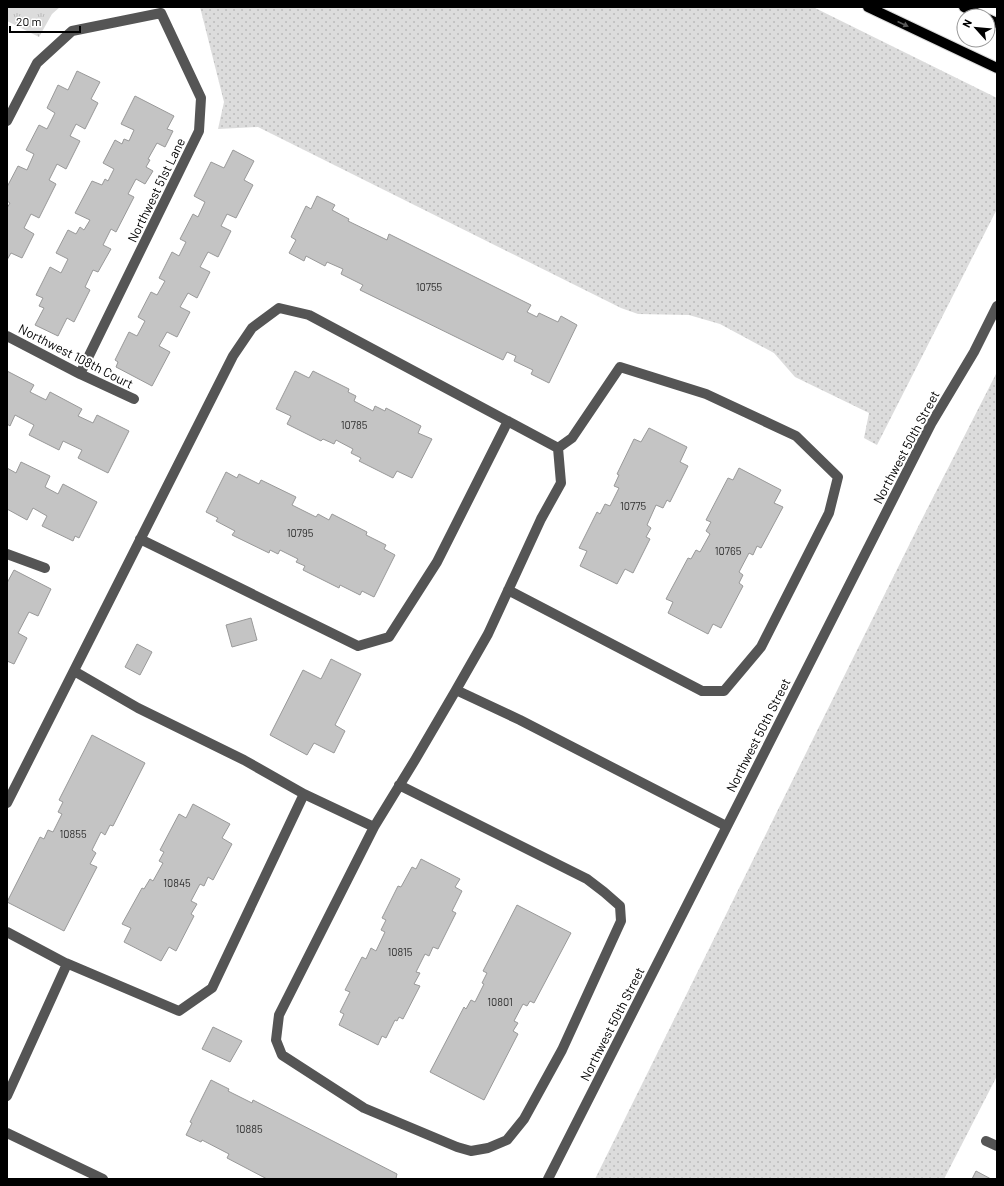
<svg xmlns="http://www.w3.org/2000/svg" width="1004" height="1186" font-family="Barlow,sans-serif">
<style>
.grass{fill:url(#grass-dots)}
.park{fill:url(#park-tufts)}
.building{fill:#c4c4c4;stroke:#999}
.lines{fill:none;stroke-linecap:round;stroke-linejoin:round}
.major-casing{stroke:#dbdbdb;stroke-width:12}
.minor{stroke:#555;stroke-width:10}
.major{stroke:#000;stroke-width:10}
.oneway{fill:#595959}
.labels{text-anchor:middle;stroke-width:4;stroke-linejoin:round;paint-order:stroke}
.number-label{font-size:11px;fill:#313131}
.street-label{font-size:13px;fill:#000;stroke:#fff}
</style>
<defs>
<pattern id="grass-dots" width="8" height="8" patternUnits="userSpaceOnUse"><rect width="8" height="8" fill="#dcdcdc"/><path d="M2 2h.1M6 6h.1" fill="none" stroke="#bbb" stroke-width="1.8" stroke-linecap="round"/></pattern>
<pattern id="park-tufts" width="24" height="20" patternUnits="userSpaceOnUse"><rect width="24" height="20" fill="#dcdcdc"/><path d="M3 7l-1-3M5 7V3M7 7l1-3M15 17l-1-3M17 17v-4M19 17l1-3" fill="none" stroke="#bbb"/></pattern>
</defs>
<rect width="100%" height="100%" fill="#fff"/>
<!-- grass -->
<path class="grass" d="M 200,7 L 813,7 L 997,98 L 997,209 L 877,445 L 864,438 L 869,413 L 795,377 L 774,353 L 720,324 L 689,315 L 638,314 L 621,308 L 258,127 L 218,129 L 224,102 Z
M 997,372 L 997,1076 L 944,1179 L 595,1179 L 919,525 Z"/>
<!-- park -->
<path class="park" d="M 7,7 L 60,7 L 52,14 L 39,37 L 7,21 Z"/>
<!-- building -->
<path class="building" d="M 77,71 L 100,82 L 91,99 L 98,103 L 85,129 L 76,124 L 70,136 L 80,141 L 66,169 L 57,164 L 49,180 L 56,184 L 39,218 L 31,214 L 24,228 L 34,234 L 22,258 L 11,253 L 7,260 L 7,208 L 10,203 L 7,201 L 7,187 L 18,166 L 27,170 L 34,154 L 26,150 L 39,125 L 47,129 L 55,113 L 47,108 L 58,85 L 68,90 Z
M 135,96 L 174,116 L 167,129 L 173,131 L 165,147 L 157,143 L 148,159 L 150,160 L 146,167 L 153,171 L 145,184 L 136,179 L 128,194 L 134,197 L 116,232 L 111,229 L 103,245 L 111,249 L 98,272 L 93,270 L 85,287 L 90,290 L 74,322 L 67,318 L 58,336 L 35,325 L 44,308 L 39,306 L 43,298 L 36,295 L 50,267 L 61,273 L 68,259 L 56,253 L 68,230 L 76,234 L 80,227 L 84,230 L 90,220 L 75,213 L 92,181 L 102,185 L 105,179 L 108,181 L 114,169 L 103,163 L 115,140 L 122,144 L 124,139 L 129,141 L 134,130 L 121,124 Z
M 233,150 L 254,161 L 244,180 L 253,185 L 236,218 L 227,214 L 221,226 L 231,231 L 218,257 L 208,252 L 200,267 L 210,272 L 197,298 L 188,293 L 180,307 L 190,312 L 177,337 L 167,332 L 159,346 L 170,352 L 152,386 L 116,367 L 118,362 L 115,360 L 129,332 L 137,336 L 145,321 L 138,317 L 151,292 L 157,295 L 165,281 L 159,278 L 172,252 L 179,256 L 186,242 L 180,239 L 193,214 L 198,217 L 205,202 L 194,196 L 211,162 L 224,168 Z
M 317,196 L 335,205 L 332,210 L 349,219 L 348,221 L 387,240 L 389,234 L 531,305 L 527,312 L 537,317 L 539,313 L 558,322 L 561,316 L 577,325 L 549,383 L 531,374 L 533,370 L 514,361 L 516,356 L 507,352 L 503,360 L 360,290 L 363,285 L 341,274 L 343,269 L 327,262 L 325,266 L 306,256 L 304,261 L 289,253 L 296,240 L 291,237 L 306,206 L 311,209 Z
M 7,371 L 34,385 L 30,392 L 46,400 L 50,392 L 82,409 L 78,416 L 93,423 L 97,415 L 129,431 L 108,473 L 78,458 L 82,450 L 63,441 L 59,450 L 29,435 L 34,425 L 15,415 L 10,426 L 7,424 Z
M 295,371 L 309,378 L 313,371 L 349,389 L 348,392 L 356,396 L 354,401 L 373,411 L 375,406 L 385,411 L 386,408 L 421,426 L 418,433 L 432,439 L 412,478 L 397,471 L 393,478 L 359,461 L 361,458 L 351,453 L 353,449 L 336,440 L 334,444 L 323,439 L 321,441 L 287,424 L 291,416 L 276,409 Z
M 649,428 L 687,447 L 680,462 L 688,466 L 670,502 L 667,500 L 663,508 L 656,505 L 647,525 L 651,528 L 646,537 L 650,539 L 633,573 L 625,569 L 617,584 L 580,566 L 587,551 L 579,548 L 597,512 L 600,514 L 605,504 L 610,506 L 619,488 L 614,486 L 619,475 L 617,474 L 634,439 L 641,442 Z
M 21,462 L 50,476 L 45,487 L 58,494 L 63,484 L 97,502 L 79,538 L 75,536 L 73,541 L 42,526 L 47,516 L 33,508 L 27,520 L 7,509 L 7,468 L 16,473 Z
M 739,468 L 781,490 L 774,503 L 783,507 L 761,548 L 757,546 L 753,555 L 749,553 L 739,572 L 743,575 L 739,583 L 743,586 L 721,628 L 713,624 L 708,634 L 668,613 L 673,602 L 666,599 L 688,558 L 691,559 L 696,550 L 700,552 L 710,534 L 706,531 L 711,522 L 706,520 L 728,478 L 733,480 Z
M 226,472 L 237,478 L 239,474 L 259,484 L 261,480 L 296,497 L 292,505 L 316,517 L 318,514 L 329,520 L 332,514 L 367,532 L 366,535 L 386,545 L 384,549 L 395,555 L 374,597 L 362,591 L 360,595 L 340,585 L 339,588 L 303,570 L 305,566 L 296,562 L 298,559 L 280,550 L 278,554 L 270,550 L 269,553 L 232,535 L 235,531 L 216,521 L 218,518 L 206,512 Z
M 14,570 L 51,589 L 38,616 L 29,612 L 18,633 L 27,638 L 14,664 L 7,661 L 7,583 Z
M 251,618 L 257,640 L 232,647 L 226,625 Z
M 137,644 L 152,652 L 140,675 L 125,667 Z
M 331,659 L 361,674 L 335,725 L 345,731 L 334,753 L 314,743 L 307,755 L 270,735 L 303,670 L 321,679 Z
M 92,735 L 145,763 L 113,826 L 110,825 L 105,835 L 101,832 L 92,850 L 96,853 L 90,864 L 97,867 L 64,931 L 7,902 L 40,837 L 44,839 L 48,830 L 53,832 L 62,814 L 58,812 L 63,802 L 59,800 Z
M 193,804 L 230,824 L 222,838 L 232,844 L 213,880 L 208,877 L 204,886 L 200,884 L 191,901 L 197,904 L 191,914 L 194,916 L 176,951 L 169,947 L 161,961 L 124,942 L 131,928 L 122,924 L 142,888 L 144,889 L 150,879 L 153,881 L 163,863 L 159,861 L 164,852 L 160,850 L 179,814 L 186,818 Z
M 421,859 L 460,879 L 455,887 L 462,891 L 452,911 L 456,913 L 438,949 L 433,947 L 429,956 L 425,954 L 416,972 L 420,973 L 414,984 L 420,986 L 403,1019 L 399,1017 L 397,1021 L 395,1020 L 386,1038 L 382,1036 L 378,1045 L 339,1025 L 344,1014 L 340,1012 L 350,992 L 345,990 L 362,957 L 366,959 L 371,948 L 376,951 L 385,932 L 381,930 L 386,920 L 382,918 L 398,886 L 401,887 L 412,867 L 416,869 Z
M 517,905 L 571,933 L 534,1003 L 530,1001 L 527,1006 L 523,1004 L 514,1021 L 518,1023 L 513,1031 L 518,1034 L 484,1100 L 430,1072 L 464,1007 L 466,1009 L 471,1000 L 475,1002 L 484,984 L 482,983 L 487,973 L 483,971 Z
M 213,1027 L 242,1041 L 230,1062 L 202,1049 Z
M 211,1080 L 229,1089 L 228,1091 L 252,1103 L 253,1100 L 397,1174 L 396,1178 L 398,1179 L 267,1179 L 227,1158 L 229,1154 L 202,1140 L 201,1142 L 186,1135 L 192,1123 L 190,1122 Z
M 976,1171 L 991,1179 L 972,1179 Z"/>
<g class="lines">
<!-- major casing -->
<g class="major-casing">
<path id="major" d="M 868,7 L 997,68
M 964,7 L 982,16
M 988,19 L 997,23"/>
</g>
<!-- minor -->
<path class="minor" d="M 7,121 L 37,63 L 72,31 L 161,13
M 7,336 L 80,374 L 134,399
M 80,374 L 199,131 L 201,98 L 161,13
M 140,539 L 358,646 L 389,637 L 437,562 L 508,421
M 7,554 L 45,568
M 508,590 L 702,691 L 724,691 L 761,647 L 829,513 L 838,477 L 796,436 L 706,394 L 620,367 L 572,438 L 558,448
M 304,794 L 374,827 L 415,760 L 456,690
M 7,803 L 233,356 L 252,328 L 279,308 L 309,315 L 558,448 L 561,483 L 541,519 L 488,634 L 456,690 L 520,720 L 726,826
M 374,827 L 279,1015 L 276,1040 L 282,1055 L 364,1108 L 457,1147 L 471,1151 L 488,1148 L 507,1140 L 524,1119 L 562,1050 L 621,921 L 620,906 L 604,892 L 587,879 L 399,785
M 7,932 L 67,964 L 7,1096
M 66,963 L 179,1011 L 212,988 L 304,794 L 244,760 L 138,708 L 74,671
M 7,1133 L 103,1179
M 986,1141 L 997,1146
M 548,1179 L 931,424 L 974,352 L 997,306"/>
<!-- major -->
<use href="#major" class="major"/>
</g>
<!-- one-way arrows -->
<defs><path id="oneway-solid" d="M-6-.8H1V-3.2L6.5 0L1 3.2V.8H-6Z"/></defs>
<use class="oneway" href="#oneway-solid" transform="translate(903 24) rotate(25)"/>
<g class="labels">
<!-- number labels -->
<g class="number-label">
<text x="429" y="291">10755</text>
<text x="354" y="429">10785</text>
<text x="633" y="510">10775</text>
<text x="300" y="537">10795</text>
<text x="728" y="555">10765</text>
<text x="73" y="838">10855</text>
<text x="177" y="887">10845</text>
<text x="400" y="956">10815</text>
<text x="500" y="1006">10801</text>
<text x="249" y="1133">10885</text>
</g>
<!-- street labels -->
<g class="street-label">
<text transform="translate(156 190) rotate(-64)" y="5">Northwest 51st Lane</text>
<text transform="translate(76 356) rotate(27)" y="5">Northwest 108th Court</text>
<text transform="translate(906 447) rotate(-62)" y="5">Northwest 50th Street</text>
<text transform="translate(758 735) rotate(-63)" y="5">Northwest 50th Street</text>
<text transform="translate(612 1024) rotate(-63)" y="5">Northwest 50th Street</text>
</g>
</g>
<!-- border -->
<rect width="1004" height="1186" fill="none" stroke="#000000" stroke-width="16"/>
<!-- north arrow -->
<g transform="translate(976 28) rotate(297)"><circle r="19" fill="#ffffff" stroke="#999999"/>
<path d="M0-3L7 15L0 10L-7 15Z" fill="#000000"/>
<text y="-6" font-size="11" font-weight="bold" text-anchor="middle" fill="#000000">N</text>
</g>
<!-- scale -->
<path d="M10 26v6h70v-6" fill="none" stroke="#000000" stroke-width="2"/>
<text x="16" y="26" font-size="12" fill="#000000" stroke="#ffffff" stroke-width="3" paint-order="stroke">20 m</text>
</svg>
